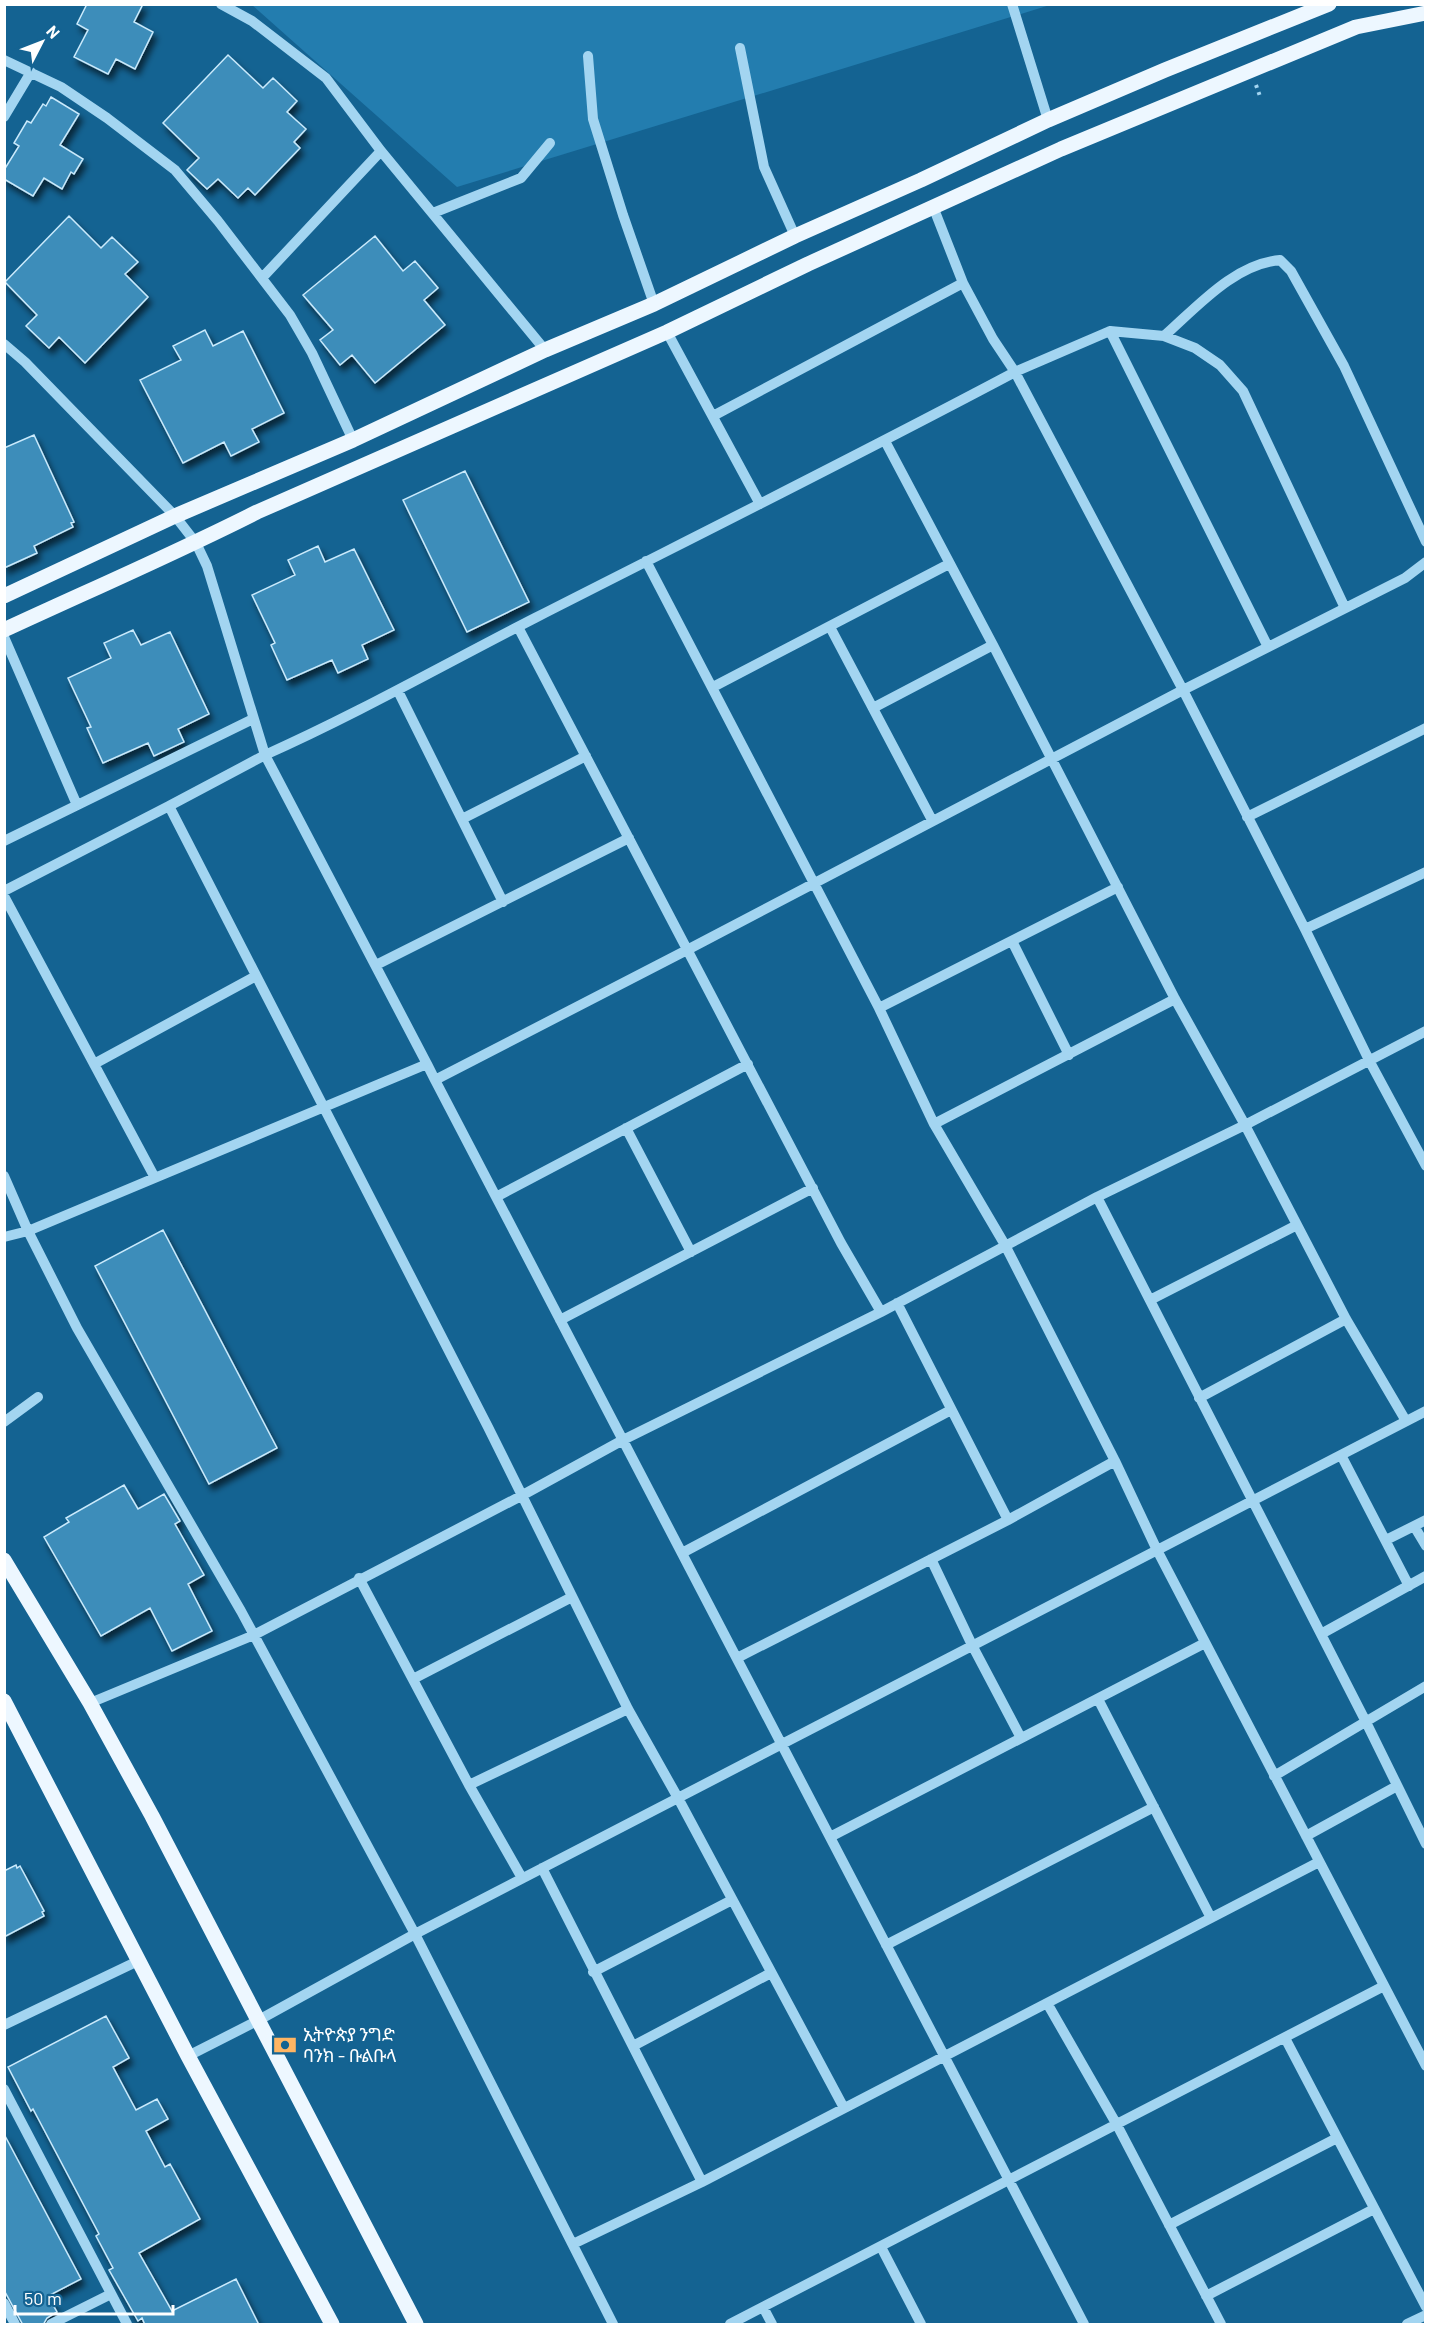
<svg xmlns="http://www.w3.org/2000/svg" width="1430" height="2329" font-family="Barlow,'Noto Sans Ethiopic',sans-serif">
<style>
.green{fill:#237daf}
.building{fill:#3d8dba;stroke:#caeafc;stroke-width:1.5;filter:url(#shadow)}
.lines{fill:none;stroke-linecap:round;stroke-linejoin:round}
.path{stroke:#a3d5f1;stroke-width:4;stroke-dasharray:3 4.5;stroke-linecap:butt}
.minor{stroke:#a3d5f1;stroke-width:10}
.major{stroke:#edf7ff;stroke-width:15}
.labels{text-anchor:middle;stroke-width:4.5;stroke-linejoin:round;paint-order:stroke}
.poi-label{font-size:18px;fill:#fff;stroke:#146392;text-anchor:start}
</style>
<defs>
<filter id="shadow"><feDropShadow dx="3.5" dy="6" stdDeviation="3" flood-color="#0009"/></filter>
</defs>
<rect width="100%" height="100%" fill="#146392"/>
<!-- green -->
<path class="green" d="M 252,5 L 1050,5 L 457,187 Z"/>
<!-- building -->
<path class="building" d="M 87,4 L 143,4 L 134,22 L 153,32 L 135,69 L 116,59 L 108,74 L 74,57 L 88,30 L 77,24 Z
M 228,55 L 263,88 L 273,78 L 297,101 L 287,112 L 306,129 L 294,142 L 300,148 L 255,195 L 248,188 L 238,198 L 218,179 L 207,189 L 187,170 L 199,158 L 163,123 Z
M 51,97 L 79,114 L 60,145 L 83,159 L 74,174 L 71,172 L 62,189 L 44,178 L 33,196 L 4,179 L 4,170 L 19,146 L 14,143 L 27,121 L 31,123 L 43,104 L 46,106 Z
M 69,216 L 101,248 L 112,237 L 138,262 L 125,274 L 148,297 L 85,363 L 59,337 L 49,348 L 26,326 L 37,315 L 5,282 Z
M 375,236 L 403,271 L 415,261 L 438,288 L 424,300 L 445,325 L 375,383 L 352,355 L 340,365 L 320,340 L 333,330 L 303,295 Z
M 205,330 L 213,346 L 243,331 L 284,413 L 252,429 L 259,442 L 231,456 L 224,442 L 183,463 L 140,380 L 181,360 L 173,346 Z
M 34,435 L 74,522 L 71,523 L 73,527 L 34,546 L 37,553 L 4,568 L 4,448 Z
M 465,471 L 529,602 L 467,632 L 403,500 Z
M 318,546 L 325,562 L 354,549 L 394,630 L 362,645 L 368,659 L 338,673 L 332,660 L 287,680 L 271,645 L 275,643 L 252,595 L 295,575 L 288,560 Z
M 133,630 L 141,645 L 170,632 L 209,714 L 178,729 L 184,742 L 154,756 L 148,743 L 103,763 L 87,728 L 91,727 L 68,678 L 111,658 L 104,643 Z
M 163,1230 L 277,1448 L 209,1484 L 95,1266 Z
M 124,1485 L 138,1509 L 164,1494 L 180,1521 L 175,1524 L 204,1575 L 188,1584 L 212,1631 L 172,1651 L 150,1608 L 101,1636 L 44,1537 L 69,1522 L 66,1518 Z
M 16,1865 L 17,1868 L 20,1866 L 44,1911 L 42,1912 L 44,1916 L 4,1937 L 4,1871 Z
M 106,2016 L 129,2058 L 113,2067 L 136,2110 L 157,2099 L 168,2119 L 146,2131 L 165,2167 L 170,2164 L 200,2219 L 139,2253 L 172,2311 L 236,2279 L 259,2325 L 145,2325 L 142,2318 L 138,2321 L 109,2270 L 113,2268 L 96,2236 L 99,2234 L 33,2109 L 31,2111 L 8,2067 Z
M 4,2134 L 81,2279 L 48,2296 L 57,2312 L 47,2318 L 43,2325 L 23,2325 L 4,2290 Z"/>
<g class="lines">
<!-- path -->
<path class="path" d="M 1256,85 L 1261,99"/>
<!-- minor -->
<path class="minor" d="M 221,4 L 252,21 L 326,78 L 381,151 L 545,350
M 1012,4 L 1048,120
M 740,48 L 764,167 L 795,236
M 588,56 L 593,119 L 623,215 L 654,304
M 4,60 L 61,87 L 107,118 L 175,170 L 218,221 L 290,315 L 312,353 L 353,440
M 4,117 L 31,72
M 934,209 L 963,283 L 993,339 L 1015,372 L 1110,331 L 1164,336 L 1195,348 L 1220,365 L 1243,391 L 1345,608
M 433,213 L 521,178 L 550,143
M 262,278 L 381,151
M 1110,331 L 1268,647
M 667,332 L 760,504
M 1164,336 C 1197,307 1234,264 1280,260 L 1291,271 L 1344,366 L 1426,542
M 4,344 L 25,362 L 175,516 L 196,543 L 207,566 L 265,755 C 357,714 445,664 535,618 C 696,536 857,456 1015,372 L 1183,690 L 1305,929 L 1370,1062 L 1426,1166
M 713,416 L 963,283
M 885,441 L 993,645 L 1175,999 L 1245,1125 L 1346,1319 L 1406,1421
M 646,561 L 879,1008 L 934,1124 L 1005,1245 L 1115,1461 L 1157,1550 L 1426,2066
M 518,627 L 841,1243 L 881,1312
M 830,627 L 932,820
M 4,637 L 77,805
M 713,687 L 949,564
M 398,691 L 503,902
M 873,708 L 993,645
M 1247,817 L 1426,728
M 462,819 L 586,756
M 4,841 L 253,719
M 4,891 L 169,806
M 4,896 L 154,1176
M 1305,929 L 1426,872
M 1012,941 L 1069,1055
M 376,965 L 629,838
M 879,1008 L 1118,887
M 94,1064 L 256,976
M 427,1064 L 265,755 L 169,806 L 488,1427 L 628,1709 L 678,1798 L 844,2108
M 435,1080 L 1084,2324
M 934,1124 L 1175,999
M 626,1128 L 691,1252
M 4,1176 L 28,1231 L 77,1328 L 241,1611 L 415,1934 L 613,2324
M 496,1197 L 748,1064
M 1097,1197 L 1365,1720 L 1426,1844
M 4,1237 L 28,1231 L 427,1064 L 435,1080 L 687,950 L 1183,690 L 1405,578 L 1426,562
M 1150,1300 L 1297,1225
M 897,1303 L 1008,1520
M 560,1320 L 813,1188
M 1199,1398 L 1346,1319
M 4,1422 L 38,1397
M 1341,1455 L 1409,1586
M 1414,1526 L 1426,1546
M 1386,1540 L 1426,1520
M 682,1553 L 951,1410
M 931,1559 L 972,1645 L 1021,1738
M 359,1578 L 469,1785 L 522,1878
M 1321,1634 L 1426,1576
M 737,1658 L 1008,1520 L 1115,1461
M 413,1679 L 572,1597
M 1098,1699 L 1211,1918
M 90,1703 L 254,1635 L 521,1496 L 623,1440 L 881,1312 L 1097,1197 L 1245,1125 L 1426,1031
M 1274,1776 L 1426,1686
M 469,1785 L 628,1709
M 1306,1836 L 1397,1786
M 830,1837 L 1205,1643
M 542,1868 L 702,2182
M 886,1945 L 1154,1807
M 593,1972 L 732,1900
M 1047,2003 L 1117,2125 L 1221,2324
M 4,2025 L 138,1961
M 1285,2038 L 1426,2307
M 633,2046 L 771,1973
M 188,2056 L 257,2021 L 415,1934 L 1426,1411
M 4,2089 L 127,2324
M 1169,2225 L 1337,2138
M 573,2244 L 702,2182 L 1319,1862
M 881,2247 L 921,2324
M 1206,2296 L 1374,2209
M 4,2303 L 15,2324
M 763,2307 L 772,2324
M 51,2324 L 111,2294
M 730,2324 L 1384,1986
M 1407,2324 L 1426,2315"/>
<!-- major -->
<path class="major" d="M 4,596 L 175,516 L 353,440 L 545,350 L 654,304 L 795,236 L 921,180 L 1048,120 L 1165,70 L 1329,4
M 4,630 C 88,591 174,554 257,512 L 667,332 L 808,264 L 1061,149 L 1356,27 L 1426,13
M 4,1560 L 90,1703 L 152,1816 L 416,2324
M 4,1701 L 188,2056 L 332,2324"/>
</g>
<!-- icons -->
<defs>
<g id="bank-bare" transform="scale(1.8)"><path d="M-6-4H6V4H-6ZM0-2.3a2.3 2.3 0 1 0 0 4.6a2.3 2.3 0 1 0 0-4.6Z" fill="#ffb563" stroke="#146392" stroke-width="2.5" paint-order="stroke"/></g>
</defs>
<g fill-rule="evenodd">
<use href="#bank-bare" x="285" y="2045"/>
</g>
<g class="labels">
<!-- poi labels -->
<g class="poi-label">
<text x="303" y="2041">ኢትዮጵያ ንግድ<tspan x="303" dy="21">ባንክ - ቡልቡላ</tspan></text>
</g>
</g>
<!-- border -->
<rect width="1430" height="2329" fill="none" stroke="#ffffff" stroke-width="12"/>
<!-- north arrow -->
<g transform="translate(42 42) rotate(48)" stroke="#146392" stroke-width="4.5" paint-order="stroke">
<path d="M0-4.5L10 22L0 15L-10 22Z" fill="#ffffff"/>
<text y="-9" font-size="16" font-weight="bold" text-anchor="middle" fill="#ffffff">N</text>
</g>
<!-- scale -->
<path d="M15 2305v9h158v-9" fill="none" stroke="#ffffff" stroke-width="3"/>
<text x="24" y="2305" font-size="18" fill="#ffffff" stroke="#146392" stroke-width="4.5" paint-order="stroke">50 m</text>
</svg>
